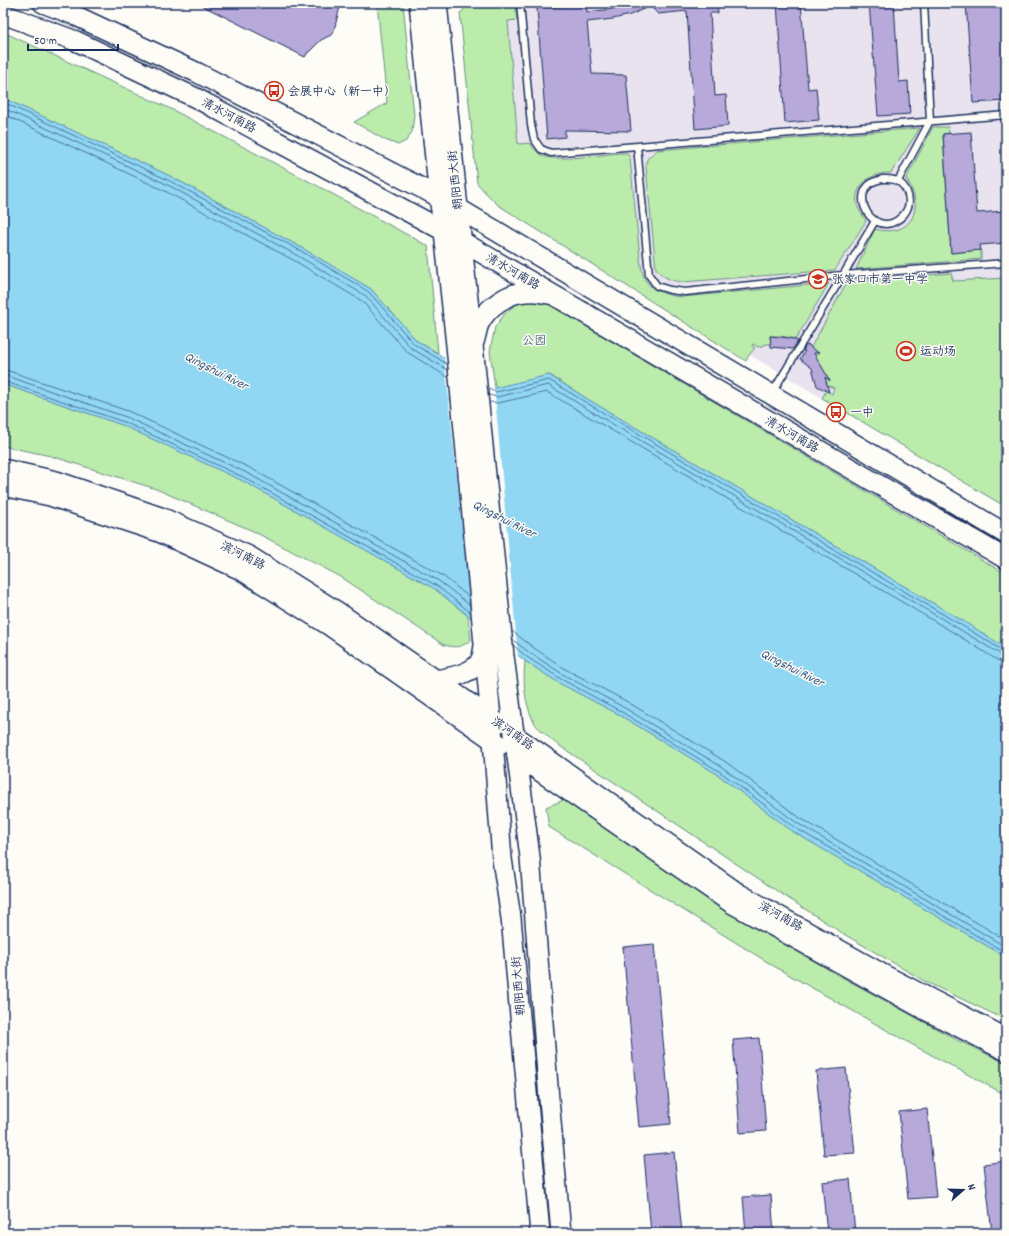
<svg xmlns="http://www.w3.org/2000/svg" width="1009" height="1236" font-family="Dekko,'LXGW WenKai TC',sans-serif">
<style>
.built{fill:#e8e3ee}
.green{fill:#bbecac;stroke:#6b8e85}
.water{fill:#91d7f3;stroke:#6294b7}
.pier{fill:#fdfcf7}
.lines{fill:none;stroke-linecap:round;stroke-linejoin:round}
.shore{stroke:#4a729a;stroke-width:1}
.building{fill:#b7a9da;stroke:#1b2f5e}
.service-casing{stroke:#1b2f5e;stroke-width:9}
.secondary-casing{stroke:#1b2f5e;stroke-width:20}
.primary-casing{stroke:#1b2f5e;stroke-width:22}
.service{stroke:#fdfcf7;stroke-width:6}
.secondary{stroke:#fdfcf7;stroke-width:17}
.primary{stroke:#fdfcf7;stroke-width:19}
.labels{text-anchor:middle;stroke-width:3;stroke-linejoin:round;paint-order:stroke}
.poi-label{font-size:12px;fill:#1b2f5e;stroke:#fdfcf7;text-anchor:start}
.street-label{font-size:12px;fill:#1b2f5e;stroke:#fdfcf7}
.park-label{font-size:12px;fill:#435e72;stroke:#fdfcf7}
.water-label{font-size:13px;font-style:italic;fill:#385983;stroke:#fdfcf7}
</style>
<rect width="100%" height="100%" fill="#fdfcf7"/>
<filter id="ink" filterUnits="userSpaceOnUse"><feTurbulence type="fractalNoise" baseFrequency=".025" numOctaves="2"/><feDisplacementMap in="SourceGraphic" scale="8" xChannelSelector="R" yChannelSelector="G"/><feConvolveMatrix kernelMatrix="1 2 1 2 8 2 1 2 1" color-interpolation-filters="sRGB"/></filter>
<g filter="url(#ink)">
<!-- built -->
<path class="built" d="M 498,3 L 1006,3 L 1006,507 L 743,351 L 519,207 Z"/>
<!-- green -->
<path class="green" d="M 377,3 L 403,3 L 414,115 L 412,132 L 406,141 L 398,145 L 385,140 L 354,122 L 387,103 Z
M 472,3 L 515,3 L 517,20 L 508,21 L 518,144 L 530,143 C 534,149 537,153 543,156 C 557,162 604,154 621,153 L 627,153 L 630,158 L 640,258 C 641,266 642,274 646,281 C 651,291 672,297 683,297 L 829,283 L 796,339 L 781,336 L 770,336 L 771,343 L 758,347 L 753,344 L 752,346 L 755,348 L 749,355 L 746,361 L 498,205 L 485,192 L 477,183 L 460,13 Z
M 3,32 L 171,109 L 316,185 L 428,246 L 438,353 L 417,341 L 371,289 L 302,248 L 170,176 L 3,98 Z
M 933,127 L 948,127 L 949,133 L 943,134 L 951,253 L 981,250 L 981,259 L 856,269 L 875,229 C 912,239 926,207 906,179 Z
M 920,128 L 891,173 C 873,172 853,184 857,205 C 859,211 863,216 866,221 L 835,270 L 683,282 C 671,281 664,278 656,269 L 646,167 L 647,159 L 657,150 Z
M 951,273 L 953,281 L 1006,278 L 1006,507 L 822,398 L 826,391 L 832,394 L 834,388 L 827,385 L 810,349 L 847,282 Z
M 540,299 L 1006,574 L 1006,648 L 963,621 L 594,403 L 550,375 L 495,388 L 490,351 L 495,327 L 506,312 L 521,301 Z
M 3,384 L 122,425 L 243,481 L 435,589 L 468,616 L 471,640 C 460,648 456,648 444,645 L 341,577 L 253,531 L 156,489 L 51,456 L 3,446 Z
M 525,661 L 559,683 L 618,714 L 717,774 L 792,831 L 1006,957 L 1006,1020 L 926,982 L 842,933 L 774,889 L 554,742 C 548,736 538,729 534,722 C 524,703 523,681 525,661 Z
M 569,798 L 742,919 L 838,975 L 957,1040 L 1006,1063 L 1006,1095 L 913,1045 L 777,968 L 549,827 L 546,807 Z"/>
<!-- water -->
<path class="water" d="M 3,98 L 170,176 L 302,248 L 371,289 L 417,341 L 494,388 L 549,375 L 594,403 L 963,621 L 1006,648 L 1006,957 L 792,831 L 717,774 L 618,714 L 559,683 L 525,661 L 435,589 L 243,481 L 122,425 L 3,384 Z"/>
<!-- pier -->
<path class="pier" d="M 444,355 L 494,385 L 518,657 L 472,621 Z"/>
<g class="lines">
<!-- shore -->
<path class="shore" d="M 3,102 L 168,180 L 301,251 L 369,292 L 414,344 L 447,364
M 3,108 L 166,184 L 298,256 L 366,296 L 411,348 L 448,370
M 3,114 L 163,190 L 295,261 L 362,301 L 407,352 L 449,378
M 3,370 L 9,371 L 128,411 L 250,468 L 443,576 L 469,597
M 3,376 L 7,376 L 126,417 L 247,473 L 439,581 L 470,605
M 3,381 L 124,422 L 245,478 L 437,586 L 470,612
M 488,389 L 496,392 L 549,380 L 592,406 L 961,625 L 1002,650 L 1006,651
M 489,395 L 497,397 L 548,385 L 589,410 L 959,629 L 1000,654 L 1006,656
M 489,402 L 498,403 L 547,392 L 956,634 L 997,660 L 1006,662
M 512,631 L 534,648 L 567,670 L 626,701 L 726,762 L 800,818 L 1006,940
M 513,640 L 530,653 L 564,675 L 623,707 L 722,767 L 797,823 L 1006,947
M 514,646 L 527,657 L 561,679 L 620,711 L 719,771 L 794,827 L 1006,953"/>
</g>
<!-- building -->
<path class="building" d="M 197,3 L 341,3 L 333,34 L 321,40 L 309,52 L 308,52 L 305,57 Z
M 632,3 L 717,3 L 718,13 L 710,13 L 715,96 L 726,95 L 728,126 L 695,129 L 687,11 L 658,14 L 650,6 L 630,15 L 613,19 L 587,22 L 592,74 L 626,75 L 631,131 L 565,130 L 565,137 L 547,139 L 537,8 L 586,4 L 587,12 L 612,9 Z
M 777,3 L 801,3 L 808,89 L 816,88 L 819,120 L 785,123 Z
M 869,3 L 894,3 L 899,82 L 908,81 L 910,114 L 878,116 Z
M 966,3 L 1006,3 L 1006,101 L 973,103 Z
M 971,132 L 977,213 L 1006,211 L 1006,243 L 980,245 L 981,250 L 951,253 L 943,134 Z
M 770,336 L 790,338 L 798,341 L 793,349 L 771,347 Z
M 809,345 L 811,348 L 819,353 L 814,353 L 830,381 L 825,377 L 829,392 L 817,386 L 812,368 L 800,359 L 805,351 L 803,351 L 805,346 Z
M 654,944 L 671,1124 L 639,1127 L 623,947 Z
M 759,1038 L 766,1131 L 740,1133 L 733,1040 Z
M 846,1068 L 855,1153 L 824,1155 L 816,1071 Z
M 927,1109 L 936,1197 L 908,1199 L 899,1112 Z
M 674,1152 L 682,1233 L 651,1233 L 644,1155 Z
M 1006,1161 L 1006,1233 L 992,1233 L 984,1164 Z
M 850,1179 L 855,1233 L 827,1233 L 822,1182 Z
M 771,1195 L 774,1233 L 746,1233 L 743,1197 Z"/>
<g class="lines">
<!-- service casing -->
<g class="service-casing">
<path id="service" d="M 520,3 L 531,125 L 534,139 L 541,149 L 551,153 L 637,146
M 882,179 C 887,179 892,178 897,181 C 906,185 911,198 908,207 C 906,213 901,218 896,221 C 873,235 849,196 873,182 C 875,181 879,180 882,179 Z
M 898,181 L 930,121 L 924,3
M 843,275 L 1006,263
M 843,275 L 875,221
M 802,343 L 843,275 L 685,292 L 670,290 L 657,286 L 649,275 L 637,146 L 1006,115
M 772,393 L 801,345"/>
</g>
<!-- secondary casing -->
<g class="secondary-casing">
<path id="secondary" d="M 514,734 L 738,892 L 881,972 L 1006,1037
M 516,756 L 731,904 L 925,1011 L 1006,1052"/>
</g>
<!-- primary casing -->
<g class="primary-casing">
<path id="primary" d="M 43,3 L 72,14 L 198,73 L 439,197 L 1006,534
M 419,3 L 439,197 L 444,231 L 456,345 L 493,740 L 502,859 L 511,918 L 540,1233
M 437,3 L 458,208 L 473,345 L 504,656 L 530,857 L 549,1099 L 561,1233
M 3,14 L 76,41 L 196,98 L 444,231 L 1006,559
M 474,342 C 476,336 477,329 479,324 C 487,307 509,292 527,292 C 534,291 542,293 549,294
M 3,469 L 56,481 L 163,518 L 249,556 L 338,612 L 498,723
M 3,486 L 50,496 L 159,532 L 241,570 L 330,626 L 500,745
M 434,680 C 448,678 475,674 481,659 C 483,655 483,651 484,646"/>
</g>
<!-- service -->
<use href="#service" class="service"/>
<!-- secondary -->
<use href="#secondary" class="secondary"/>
<!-- primary -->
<use href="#primary" class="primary"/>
</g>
</g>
<!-- icons -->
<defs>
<g id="bus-ring" transform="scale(1)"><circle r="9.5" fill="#fdfcf7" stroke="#c8321e" stroke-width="1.5"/><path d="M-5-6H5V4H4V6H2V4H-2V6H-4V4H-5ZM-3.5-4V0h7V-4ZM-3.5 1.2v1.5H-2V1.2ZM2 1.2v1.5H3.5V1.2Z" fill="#c8321e"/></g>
<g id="school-ring" transform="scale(1)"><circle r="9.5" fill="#fdfcf7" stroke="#c8321e" stroke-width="1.5"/><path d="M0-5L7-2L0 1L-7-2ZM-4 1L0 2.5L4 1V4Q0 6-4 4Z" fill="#c8321e"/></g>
<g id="stadium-ring" transform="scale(1)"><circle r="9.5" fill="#fdfcf7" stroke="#c8321e" stroke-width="1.5"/><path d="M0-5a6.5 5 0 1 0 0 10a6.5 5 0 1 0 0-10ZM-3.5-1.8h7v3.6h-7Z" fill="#c8321e"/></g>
</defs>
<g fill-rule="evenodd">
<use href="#bus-ring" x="274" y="91"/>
<use href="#school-ring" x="818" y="279"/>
<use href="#stadium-ring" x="906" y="351"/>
<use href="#bus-ring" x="836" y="412"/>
</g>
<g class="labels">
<!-- poi labels -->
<g class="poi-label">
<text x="288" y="95">会展中心（新一中）</text>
<text x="832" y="283">张家口市第一中学</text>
<text x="920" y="355">运动场</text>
<text x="850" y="416">一中</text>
</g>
<!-- street labels -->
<g class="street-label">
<text transform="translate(229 115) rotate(28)" y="4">清水河南路</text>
<text transform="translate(455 180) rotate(-96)" y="4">朝阳西大街</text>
<text transform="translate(513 271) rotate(30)" y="4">清水河南路</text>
<text transform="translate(792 434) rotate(30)" y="4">清水河南路</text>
<text transform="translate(243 555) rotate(27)" y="4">滨河南路</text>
<text transform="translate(513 733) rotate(35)" y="4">滨河南路</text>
<text transform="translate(781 916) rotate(29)" y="4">滨河南路</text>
<text transform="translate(518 986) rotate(-95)" y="4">朝阳西大街</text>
</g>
<!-- park labels -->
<g class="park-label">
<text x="534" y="344">公园</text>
</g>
<!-- water labels -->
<g class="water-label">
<text transform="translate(217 370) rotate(27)" y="5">Qingshui River</text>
<text transform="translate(505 518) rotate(27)" y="5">Qingshui River</text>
<text transform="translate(793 667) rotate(27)" y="5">Qingshui River</text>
</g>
</g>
<!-- margin -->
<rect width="1009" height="1236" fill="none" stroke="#fdfcf7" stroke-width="16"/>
<rect x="8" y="8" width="993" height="1220" fill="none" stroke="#1b2f5e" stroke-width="1.5" filter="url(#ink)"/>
<!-- north arrow -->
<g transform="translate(963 1190) rotate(70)" stroke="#fdfcf7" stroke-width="3" paint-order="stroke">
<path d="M0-3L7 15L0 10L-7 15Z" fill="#1b2f5e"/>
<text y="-6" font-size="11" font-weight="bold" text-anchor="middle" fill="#1b2f5e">N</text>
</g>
<!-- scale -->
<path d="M28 44v6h90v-6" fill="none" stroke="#1b2f5e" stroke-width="2"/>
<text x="34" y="44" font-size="12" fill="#1b2f5e" stroke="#fdfcf7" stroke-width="3" paint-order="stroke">50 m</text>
</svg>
